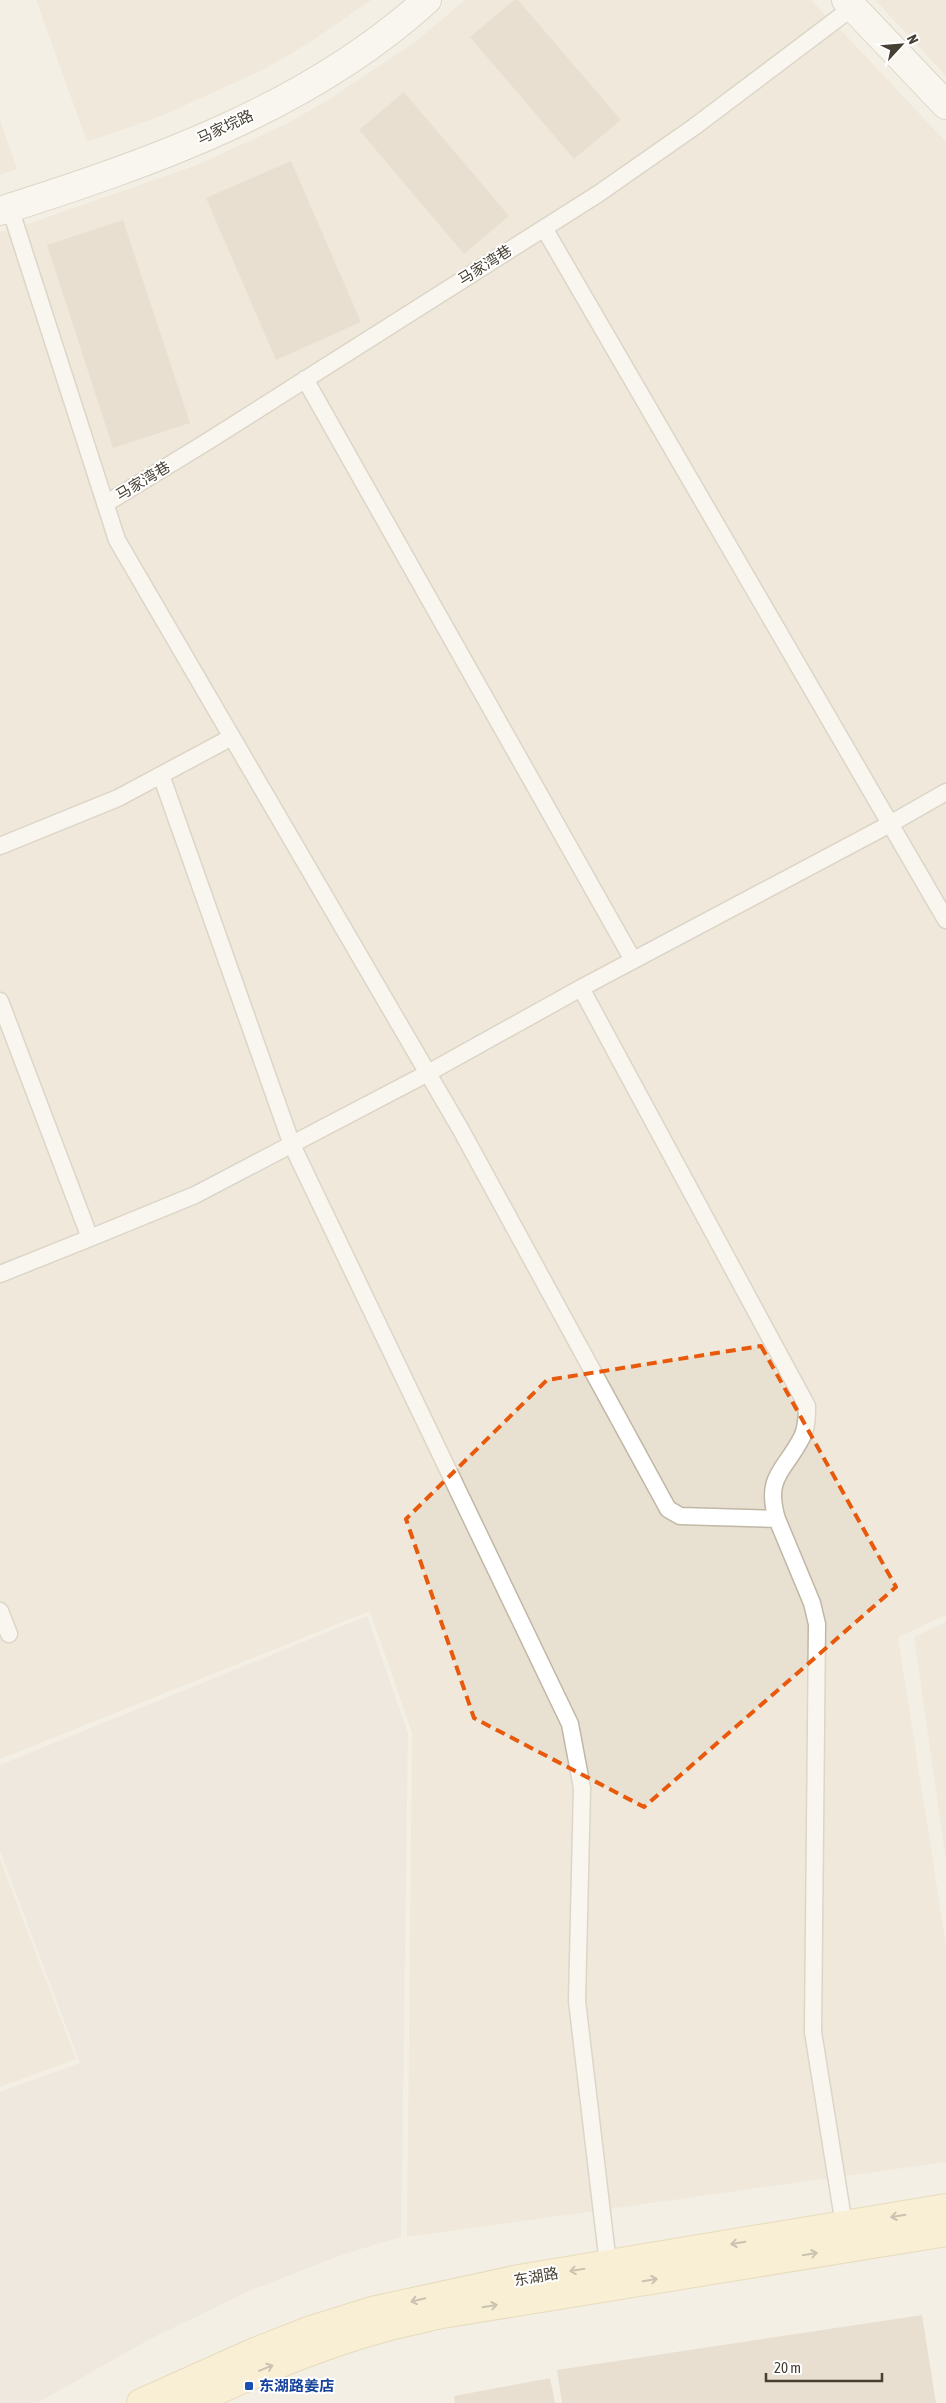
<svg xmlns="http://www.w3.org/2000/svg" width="946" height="2403" font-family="'Asap Condensed','Noto Sans SC',sans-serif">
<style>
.residential{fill:#e8e1d1}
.industrial{fill:#e6e0d9}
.building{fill:#dacdbb}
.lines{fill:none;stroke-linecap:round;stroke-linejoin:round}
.service-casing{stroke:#c0b7a5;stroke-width:19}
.minor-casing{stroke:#c0b7a5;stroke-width:30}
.secondary-casing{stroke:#d8c58e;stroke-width:30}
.service{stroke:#fff;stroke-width:16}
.minor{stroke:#fff;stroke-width:28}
.secondary{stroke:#fff0c2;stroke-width:28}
.oneway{stroke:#998f73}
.marked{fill:none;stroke:#e8590c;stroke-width:4;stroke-dasharray:10 6;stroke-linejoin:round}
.transit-dot{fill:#1a4fb4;stroke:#fff;stroke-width:2}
.labels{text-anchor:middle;stroke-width:4;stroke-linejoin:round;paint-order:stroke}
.street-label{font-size:15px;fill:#463f33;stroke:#fff}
.transit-label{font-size:15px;font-weight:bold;fill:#164399;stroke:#fff;text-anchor:start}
</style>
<rect width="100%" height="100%" fill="#f4efe4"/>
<!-- residential -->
<path class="residential" d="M 36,0 L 371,0 L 315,39 L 267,68 L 161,116 L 87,142 Z
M 465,0 L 811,0 L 828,18 L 595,190 L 199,439 L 111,491 L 22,226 L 197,165 L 286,124 L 328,100 L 415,42 Z
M 875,0 L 946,0 L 946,76 Z
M 837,26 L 946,142 L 946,1615 L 898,1637 L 946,1945 L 946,2162 L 407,2237 L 412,1733 L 370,1611 L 0,1759 L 0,232 L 11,228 L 102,512 L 170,471 Z
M 0,120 L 17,169 L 0,175 Z
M 946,1622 L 946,1860 L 914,1637 Z
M 0,1859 L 76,2059 L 0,2087 Z"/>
<!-- industrial -->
<path class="industrial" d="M 367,1616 L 408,1733 L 401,2237 L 344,2254 L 249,2291 L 148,2340 L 37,2403 L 0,2403 L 0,2092 L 80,2063 L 0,1851 L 0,1765 Z"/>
<!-- building -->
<path class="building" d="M 514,0 L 518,0 L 621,120 L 574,159 L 470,37 Z
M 404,92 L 509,216 L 464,254 L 359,130 Z
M 291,161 L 361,322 L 276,360 L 206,198 Z
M 123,220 L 190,423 L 113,448 L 47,245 Z
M 922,2315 L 936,2403 L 562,2403 L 557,2370 Z
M 550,2378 L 555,2403 L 455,2403 L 454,2396 Z"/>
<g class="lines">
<!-- service casing -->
<g class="service-casing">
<path id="service" d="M 10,208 L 117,540 L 461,1130 L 668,1509 L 680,1516 L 777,1519 L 812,1603 L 817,1624 L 813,2032 L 844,2225
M 544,228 L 946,920
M 305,379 L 633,960
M 105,504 L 205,443 L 598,194 L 694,127 L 853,7
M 161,775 L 292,1145 L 570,1724 L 582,1788 L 577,2001 L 608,2264
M 0,846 L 118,798 L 232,737
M 581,988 L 890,824 L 946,792
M 0,1001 L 90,1238 L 0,1274
M 90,1238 L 195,1195 L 428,1073 L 581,988 L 807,1406 C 807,1416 807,1427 802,1437 C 785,1471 764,1476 777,1519
M 0,1611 L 9,1634"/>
</g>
<!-- minor casing -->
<g class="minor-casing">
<path id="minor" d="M 846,0 L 946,105
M 0,211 C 151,163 308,108 427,0"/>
</g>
<!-- secondary casing -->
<g class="secondary-casing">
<path id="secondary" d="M 141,2403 L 255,2352 L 311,2330 L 372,2311 L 519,2279 L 946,2208
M 190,2403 C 251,2374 314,2347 379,2329 C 399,2323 421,2319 442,2314 L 946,2232"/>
</g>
<!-- service -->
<use href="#service" class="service"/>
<!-- minor -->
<use href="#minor" class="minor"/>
<!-- secondary -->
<use href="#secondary" class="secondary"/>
</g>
<!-- one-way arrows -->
<defs><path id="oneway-shaft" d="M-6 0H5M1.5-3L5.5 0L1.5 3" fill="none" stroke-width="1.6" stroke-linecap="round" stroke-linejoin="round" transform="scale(1.25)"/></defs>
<g class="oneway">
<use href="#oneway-shaft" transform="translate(898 2216) rotate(171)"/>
<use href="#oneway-shaft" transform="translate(738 2243) rotate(171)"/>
<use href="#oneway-shaft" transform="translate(810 2254) rotate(-9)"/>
<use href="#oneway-shaft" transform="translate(577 2270) rotate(170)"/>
<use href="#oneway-shaft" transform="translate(650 2280) rotate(-9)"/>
<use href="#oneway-shaft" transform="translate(418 2300) rotate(167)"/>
<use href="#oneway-shaft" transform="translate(490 2306) rotate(-9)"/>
<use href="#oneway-shaft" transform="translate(266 2368) rotate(-22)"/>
</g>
<!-- marked area -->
<path d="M0 0H946V2403H0ZM 761,1346 L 896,1587 L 644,1807 L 474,1718 L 406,1519 L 547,1380 Z" fill="#f4efe4" fill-opacity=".55" fill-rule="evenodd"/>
<path class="marked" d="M 761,1346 L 896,1587 L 644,1807 L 474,1718 L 406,1519 L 547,1380 Z"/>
<!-- markers -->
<rect class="transit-dot" x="244" y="2381" width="10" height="10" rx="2.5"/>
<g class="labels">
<!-- street labels -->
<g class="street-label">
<text transform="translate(225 127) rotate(-25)" y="5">马家垸路</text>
<text transform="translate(485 265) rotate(-32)" y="5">马家湾巷</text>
<text transform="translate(143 481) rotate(-31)" y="5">马家湾巷</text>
<text transform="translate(536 2277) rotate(-10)" y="5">东湖路</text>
</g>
<!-- transit labels -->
<g class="transit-label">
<text x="259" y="2391">东湖路姜店</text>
</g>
</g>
<!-- north arrow -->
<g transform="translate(901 45) rotate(64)" stroke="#ffffff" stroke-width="4" paint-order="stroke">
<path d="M0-4L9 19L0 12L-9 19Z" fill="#463f33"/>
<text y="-8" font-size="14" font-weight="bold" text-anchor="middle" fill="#463f33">N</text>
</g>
<!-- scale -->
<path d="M766 2373v8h116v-8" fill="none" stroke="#463f33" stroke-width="2.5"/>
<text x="774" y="2373" font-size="15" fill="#463f33" stroke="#ffffff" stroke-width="4" paint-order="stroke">20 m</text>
</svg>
